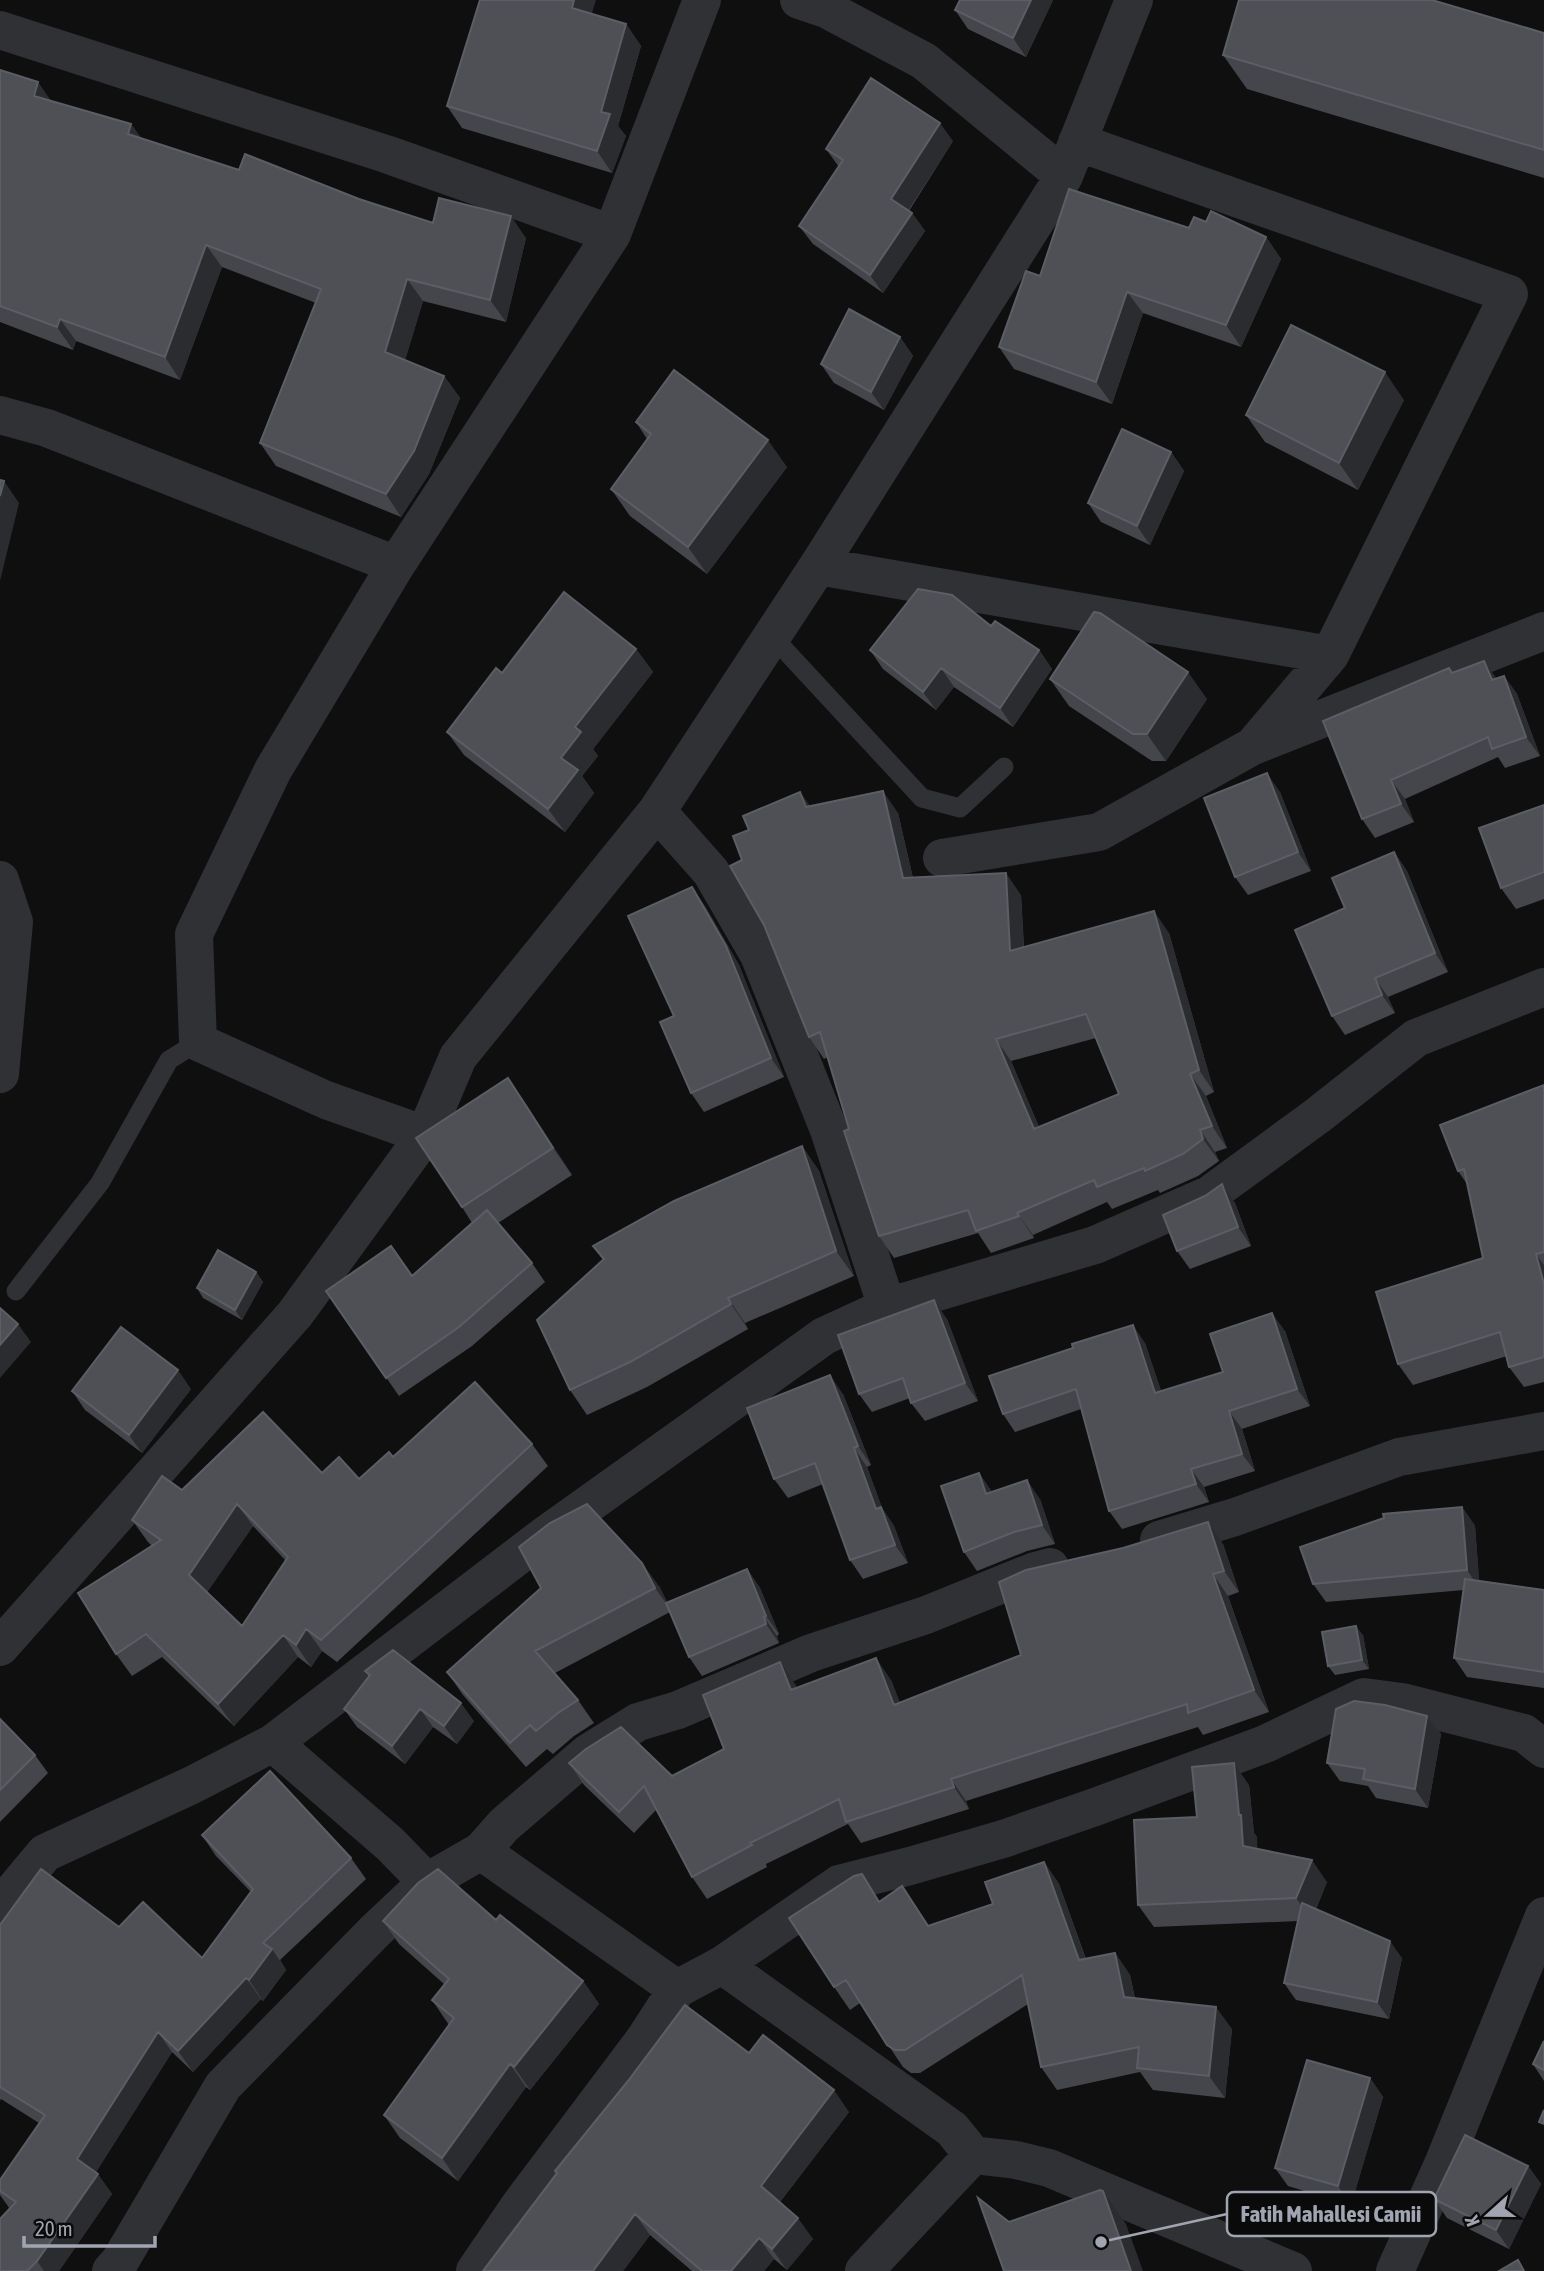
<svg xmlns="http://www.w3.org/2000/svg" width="1544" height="2271" font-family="'Asap Condensed',sans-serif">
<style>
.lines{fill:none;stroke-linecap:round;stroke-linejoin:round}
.lane{stroke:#303135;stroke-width:19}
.street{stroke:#303135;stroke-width:38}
.wall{fill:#45464b;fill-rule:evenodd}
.shaded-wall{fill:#2b2c2f}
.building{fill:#4f5056;stroke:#5b5e64;stroke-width:2;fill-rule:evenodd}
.leader{fill:none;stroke:#a0a5b1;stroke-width:2.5}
.callout-dot{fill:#a0a5b1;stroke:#0a0a0b;stroke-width:2.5}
.callout{fill:#0a0a0b;stroke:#a0a5b1;stroke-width:2.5}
.callout-label{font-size:23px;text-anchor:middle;font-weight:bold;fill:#a0a5b1}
</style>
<rect width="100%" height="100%" fill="#0f0f10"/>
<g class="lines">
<!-- lane -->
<path class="lane" d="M 771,635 L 922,798 L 960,808 L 1004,767
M 16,1291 L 100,1183 L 169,1060 L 198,1042"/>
<!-- street -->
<path class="street" d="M 799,0 L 826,9 L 924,61 L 1064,176
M 0,30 L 386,154 L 612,234
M 1077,142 L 1509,294 L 1330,655 L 1253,746
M 0,415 L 47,428 L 396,565
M 818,566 L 1330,655
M 657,811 L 711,872 L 759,955 L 829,1130 L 887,1307
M 942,858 L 1099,832 L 1253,746 L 1544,631
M 0,880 L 14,922 L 0,1074
M 425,1135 L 326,1100 L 198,1042 L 194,934 L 273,770 L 396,565 L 612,234 L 702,0
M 1159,1540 L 1235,1517 L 1399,1457 L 1544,1431
M 0,1647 L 295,1314 L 425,1135 L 458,1057 L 657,811 L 818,566 L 1064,176 L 1134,0
M 273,1743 L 390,1844 L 427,1882
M 481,1851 L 677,1989
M 0,1907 L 45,1853 L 192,1785 L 273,1743 L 544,1536 L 824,1336 L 887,1307 L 1095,1245 L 1209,1195 L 1317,1116 L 1416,1038 L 1544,987
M 722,1965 L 952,2129 L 973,2155
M 111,2271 L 120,2261 L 223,2086 L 375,1931 L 427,1882 L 481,1851 L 504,1825 L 588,1753 L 638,1722 L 678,1710 L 811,1653 L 926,1615 L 1035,1571 L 1050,1567
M 475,2271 L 520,2205 L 644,2040 L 677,1989 L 722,1965 L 839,1884 L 910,1866 L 1003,1839 L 1095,1807 L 1265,1744 L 1364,1697 L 1402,1702 L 1524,1733 L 1544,1749
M 864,2271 L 973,2155 L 1016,2160 L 1049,2168 L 1293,2271
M 1395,2271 L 1444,2162 L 1544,1916"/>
</g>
<!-- wall -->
<path class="wall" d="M 1053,0 L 1026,57 L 968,29 L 955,10 Z
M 592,14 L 626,24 L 641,46 L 618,126 L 626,136 L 612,173 L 462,128 L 447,106 Z
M 1544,33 L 1544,178 L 1247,89 L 1223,55 Z
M 0,70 L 52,101 L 131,124 L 141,138 L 239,170 L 359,199 L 433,223 L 526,238 L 506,322 L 423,301 L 405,360 L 444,376 L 460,398 L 429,474 L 401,517 L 276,466 L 260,443 L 316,303 L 222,267 L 180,380 L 76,341 L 73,350 L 0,322 Z
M 953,141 L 909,211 L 912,213 L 925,231 L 883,293 L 813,244 L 799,226 L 839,167 L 826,149 Z
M 1206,222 L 1266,237 L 1281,259 L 1241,347 L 1143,313 L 1112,404 L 1014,369 L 999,347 L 1040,276 Z
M 900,337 L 913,356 L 884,410 L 834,383 L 821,364 Z
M 1404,400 L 1358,490 L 1265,442 L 1246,415 Z
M 636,422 L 787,467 L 707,574 L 630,516 L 611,489 L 647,439 Z
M 1171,452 L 1184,471 L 1150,545 L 1101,522 L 1088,503 Z
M 991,626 L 1039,650 L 1052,669 L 1013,727 L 954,687 L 936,710 L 883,669 L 870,650 Z
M 636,649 L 653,672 L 593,749 L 598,756 L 582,776 L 594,793 L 565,832 L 464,755 L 447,732 L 502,673 Z
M 1449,668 L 1453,673 L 1497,679 L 1504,676 L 1517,694 L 1540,756 L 1505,768 L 1498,757 L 1405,799 L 1414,822 L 1375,838 L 1362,819 Z
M 1050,679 L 1207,699 L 1166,761 L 1152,761 L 1069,706 Z
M 1280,792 L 1311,871 L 1248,895 L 1235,877 Z
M 1544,805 L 1544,899 L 1516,909 L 1501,888 Z
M 810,806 L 898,813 L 913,878 L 1021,895 L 1024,947 L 1169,933 L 1214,1092 L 1206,1096 L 1227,1148 L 1215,1152 L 1219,1161 L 1198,1176 L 1160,1193 L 1158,1190 L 1112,1209 L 1107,1202 L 1033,1235 L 1034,1238 L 991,1253 L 978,1233 L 894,1258 L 879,1236 L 828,1057 L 824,1059 L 809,1037 L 742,860 L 749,830 ZM 1096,1038 L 1119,1094 L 1039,1127 L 1011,1061 Z
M 1394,852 L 1407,871 L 1448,972 L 1388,997 L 1395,1013 L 1345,1035 L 1332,1016 L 1345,908 Z
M 705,906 L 739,965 L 784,1077 L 704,1112 L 691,1093 L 674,1016 Z
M 508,1078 L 572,1175 L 498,1223 L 532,1263 L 545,1282 L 472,1346 L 399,1396 L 326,1291 L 412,1276 L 472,1223 L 462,1207 Z
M 1544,1085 L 1544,1382 L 1524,1387 L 1509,1367 L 1507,1356 L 1413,1385 L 1398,1364 L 1483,1258 L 1467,1184 L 1458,1171 Z
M 802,1146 L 819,1171 L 854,1276 L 745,1323 L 748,1329 L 647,1387 L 587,1415 L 570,1390 L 603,1260 L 593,1246 Z
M 1235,1203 L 1251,1246 L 1190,1269 L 1177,1251 Z
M 256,1272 L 263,1282 L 242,1320 L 203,1298 L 197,1288 Z
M 947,1319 L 978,1401 L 925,1421 L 911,1403 L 910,1398 L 872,1412 L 859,1394 Z
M 1285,1331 L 1310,1406 L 1242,1429 L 1255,1471 L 1204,1487 L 1209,1502 L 1122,1529 L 1109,1511 L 1081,1409 L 1015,1432 L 1003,1414 L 1145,1343 L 1161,1391 L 1223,1372 Z
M 191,1389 L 142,1453 L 85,1410 L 72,1391 Z
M 843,1394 L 871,1465 L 867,1467 L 882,1508 L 894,1526 L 908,1563 L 863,1579 L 850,1560 L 823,1484 L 788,1498 L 774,1479 Z
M 532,1444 L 548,1466 L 337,1662 L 322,1651 L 311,1667 L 298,1657 L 234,1726 L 162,1657 L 132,1676 L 116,1654 L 152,1546 L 148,1542 L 132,1520 L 182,1490 L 322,1473 L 359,1479 L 393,1457 ZM 253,1526 L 286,1561 L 242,1626 L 207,1592 Z
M 979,1473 L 992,1492 L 1040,1499 L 1055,1544 L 1027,1551 L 977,1571 L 964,1552 Z
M 1462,1507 L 1475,1526 L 1479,1581 L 1544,1590 L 1544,1688 L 1467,1677 L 1454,1658 L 1464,1590 L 1326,1602 L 1313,1584 Z
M 1223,1544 L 1239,1592 L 1228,1596 L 1269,1712 L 1203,1735 L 1198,1727 L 966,1801 L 969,1809 L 861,1843 L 848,1824 L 766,1864 L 767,1867 L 707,1899 L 692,1877 L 656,1810 L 634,1833 L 584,1785 L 569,1763 L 672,1776 L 724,1749 L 795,1684 L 797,1688 L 891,1680 L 900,1703 L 1021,1655 Z
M 747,1569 L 760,1588 L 779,1634 L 777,1636 L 779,1643 L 702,1676 L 689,1657 L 670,1612 L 555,1673 L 578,1700 L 594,1723 L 574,1736 L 553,1754 L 547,1749 L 526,1767 L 463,1695 L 447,1672 L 659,1586 L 667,1602 Z
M 1363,1635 L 1369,1669 L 1335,1675 L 1328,1666 Z
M 365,1671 L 474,1721 L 457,1744 L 433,1727 L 405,1764 L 357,1727 L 344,1709 L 369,1677 Z
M 1427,1716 L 1441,1734 L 1428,1808 L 1376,1798 L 1368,1786 L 1340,1781 L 1327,1763 Z
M 0,1719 L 35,1755 L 48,1773 L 0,1822 Z
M 1249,1785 L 1254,1833 L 1257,1837 L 1257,1849 L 1327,1882 L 1316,1909 L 1402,1958 L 1389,2019 L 1296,2000 L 1284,1983 L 1298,1921 L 1154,1927 L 1138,1905 L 1197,1817 Z
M 202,1835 L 351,1858 L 366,1879 L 280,1960 L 286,1970 L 263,2001 L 261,1999 L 193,2072 L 172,2052 L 96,2172 L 112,2194 L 59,2271 L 0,2271 L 10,2209 L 0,2195 L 0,2180 L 39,2123 L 1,2099 L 0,2101 L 0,1925 L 119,1927 L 202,1958 L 251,1892 L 216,1856 Z
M 1044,1862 L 1059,1884 L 1086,1959 L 1115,1953 L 1130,1975 L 1135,1998 L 1232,2029 L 1225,2098 L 1153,2090 L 1140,2072 L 1057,2090 L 1041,2067 L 1028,2004 L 920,2073 L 911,2073 L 903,2067 L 860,2003 L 850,2010 L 834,1987 L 880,1901 L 902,1886 L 929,1926 L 993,1904 Z
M 496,1920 L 583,1981 L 599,2004 L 530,2090 L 526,2087 L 458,2181 L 400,2138 L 384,2115 L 449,2025 L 432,2000 L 444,1984 L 399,1944 L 383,1921 Z
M 1544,2041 L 1544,2081 L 1533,2064 Z
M 749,2053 L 849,2112 L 780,2202 L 813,2239 L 787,2270 L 774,2259 L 764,2271 L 692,2271 L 650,2235 L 623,2271 L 483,2271 L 556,2173 L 555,2171 Z
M 1370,2078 L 1383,2097 L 1351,2205 L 1288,2186 L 1275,2168 Z
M 1528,2166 L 1541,2184 L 1509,2249 L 1447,2218 L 1434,2199 Z"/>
<!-- shaded-wall -->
<path class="shaded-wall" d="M 574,0 L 596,0 L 587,30 L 572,8 Z
M 1031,0 L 1053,0 L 1026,57 L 1013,38 Z
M 626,24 L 641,46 L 618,126 L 626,136 L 612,173 L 597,151 L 601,112 Z
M 38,82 L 54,105 L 34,96 Z
M 940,123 L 953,141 L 904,217 L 891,199 Z
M 131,124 L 147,146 L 128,134 Z
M 912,213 L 925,231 L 883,293 L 870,275 Z
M 511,216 L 526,238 L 506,322 L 490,300 Z
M 1266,237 L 1281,259 L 1241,347 L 1226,325 Z
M 206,245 L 222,267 L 180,380 L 165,357 Z
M 407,279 L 423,301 L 401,374 L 385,352 Z
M 1127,292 L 1143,313 L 1112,404 L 1096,382 Z
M 60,319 L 76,341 L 73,350 L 57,327 Z
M 900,337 L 913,356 L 884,410 L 871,392 Z
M 1385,372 L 1404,400 L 1358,490 L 1339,463 Z
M 444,376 L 460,398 L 429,474 L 401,517 L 386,494 Z
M 768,440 L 787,467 L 707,574 L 688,547 Z
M 1171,452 L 1184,471 L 1150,545 L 1137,526 Z
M 4,481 L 19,503 L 0,581 L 0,496 Z
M 636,649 L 653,672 L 593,749 L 598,756 L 582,776 L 594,793 L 565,832 L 548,809 L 561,758 L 575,727 Z
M 1039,650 L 1052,669 L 1013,727 L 1000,708 Z
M 1484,661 L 1497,679 L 1492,680 Z
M 941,668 L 954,687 L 936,710 L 923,692 Z
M 1188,672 L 1207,699 L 1166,761 L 1147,734 Z
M 1504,676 L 1517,694 L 1540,756 L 1526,737 Z
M 1267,773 L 1280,792 L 1311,871 L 1298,852 Z
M 1391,780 L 1405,799 L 1414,822 L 1401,804 Z
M 883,791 L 898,813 L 918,900 L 903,878 Z
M 800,792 L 816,814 L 806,807 Z
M 1394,852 L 1407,871 L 1448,972 L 1435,953 Z
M 1006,873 L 1021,895 L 1025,973 L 1010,951 Z
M 692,887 L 705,906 L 739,965 L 784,1077 L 771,1058 Z
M 1154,911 L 1169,933 L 1214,1092 L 1199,1070 Z
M 1375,978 L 1388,997 L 1395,1013 L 1382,995 Z
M 996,1039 L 1011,1061 L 1049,1151 L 1034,1129 Z
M 1190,1074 L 1206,1096 L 1227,1148 L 1212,1126 Z
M 508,1078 L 527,1105 L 572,1175 L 553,1148 Z
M 1200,1130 L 1215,1152 L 1219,1161 L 1203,1139 Z
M 802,1146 L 819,1171 L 854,1276 L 836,1251 Z
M 1222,1184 L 1235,1203 L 1251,1246 L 1238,1227 Z
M 1017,1213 L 1033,1235 L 1034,1238 L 1019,1216 Z
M 1536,1254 L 1544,1265 L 1544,1284 Z
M 256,1272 L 263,1282 L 242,1320 L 235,1310 Z
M 728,1298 L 745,1323 L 748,1329 L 731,1304 Z
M 934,1300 L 947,1319 L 978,1401 L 965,1383 Z
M 1272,1313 L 1285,1331 L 1310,1406 L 1297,1389 Z
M 18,1324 L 31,1342 L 0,1378 L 0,1345 Z
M 1133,1325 L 1145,1343 L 1168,1411 L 1155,1393 Z
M 178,1370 L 191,1389 L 142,1453 L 129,1435 Z
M 830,1375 L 843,1394 L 871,1465 L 858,1446 Z
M 1229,1411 L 1242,1429 L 1255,1471 L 1242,1454 Z
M 854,1448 L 867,1467 L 882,1508 L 894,1526 L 908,1563 L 895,1545 L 876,1509 Z
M 1191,1469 L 1204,1487 L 1209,1502 L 1196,1484 Z
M 979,1473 L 992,1492 L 986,1494 Z
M 1027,1480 L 1040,1499 L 1055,1544 L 1042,1525 Z
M 237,1504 L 253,1526 L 204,1597 L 189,1575 Z
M 1462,1507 L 1475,1526 L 1480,1589 L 1467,1570 Z
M 1208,1522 L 1223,1544 L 1239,1592 L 1224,1571 Z
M 642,1563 L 659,1586 L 672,1611 L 655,1588 Z
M 747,1569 L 760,1588 L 779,1634 L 766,1616 Z
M 1213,1574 L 1228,1596 L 1269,1712 L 1254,1690 Z
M 764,1617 L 777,1636 L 779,1643 L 766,1624 Z
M 1356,1626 L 1363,1635 L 1369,1669 L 1362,1660 Z
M 306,1629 L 322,1651 L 311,1667 L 296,1645 Z
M 283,1635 L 298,1657 L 234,1726 L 218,1704 Z
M 876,1658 L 891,1680 L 909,1727 L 894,1705 Z
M 780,1662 L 795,1684 L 806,1711 L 791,1690 Z
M 461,1703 L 474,1721 L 457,1744 L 444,1726 Z
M 420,1709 L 433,1727 L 405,1764 L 392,1746 Z
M 1427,1716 L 1441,1734 L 1428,1808 L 1415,1789 Z
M 1234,1763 L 1249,1785 L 1254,1833 L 1257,1837 L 1258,1868 L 1243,1846 Z
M 951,1779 L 966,1801 L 969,1809 L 954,1787 Z
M 1312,1860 L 1327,1882 L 1312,1920 L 1296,1898 Z
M 1044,1862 L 1059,1884 L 1094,1983 L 1079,1960 Z
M 1390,1941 L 1402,1958 L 1389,2019 L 1377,2002 Z
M 272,1949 L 286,1970 L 263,2001 L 249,1980 Z
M 1115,1953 L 1130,1975 L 1139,2019 L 1124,1997 Z
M 246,1978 L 261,1999 L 193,2072 L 178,2051 Z
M 583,1981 L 599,2004 L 530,2090 L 514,2067 Z
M 1216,2007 L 1232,2029 L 1225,2098 L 1209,2076 Z
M 158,2032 L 172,2052 L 91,2180 L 77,2159 Z
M 510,2064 L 526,2087 L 458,2181 L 442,2158 Z
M 1370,2078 L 1383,2097 L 1351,2205 L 1338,2186 Z
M 834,2090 L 849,2112 L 776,2207 L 761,2186 Z
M 1528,2166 L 1541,2184 L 1509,2249 L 1496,2230 Z
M 98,2174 L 112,2194 L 59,2271 L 44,2271 L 37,2261 Z
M 1103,2191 L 1126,2224 L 1143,2271 L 1131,2271 Z
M 635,2214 L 650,2235 L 623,2271 L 593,2271 Z
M 798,2218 L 813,2239 L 787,2270 L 772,2249 Z
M 759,2238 L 774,2259 L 764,2271 L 731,2271 Z"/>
<!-- building -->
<path class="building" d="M 480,0 L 574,0 L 572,8 L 626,24 L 601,112 L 610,114 L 597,151 L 447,106 Z
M 960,0 L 1031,0 L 1013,38 L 955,10 Z
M 1239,0 L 1432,0 L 1544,33 L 1544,150 L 1223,55 Z
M 0,70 L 38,82 L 34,96 L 131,124 L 128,134 L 239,170 L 245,154 L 359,199 L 433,223 L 439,198 L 511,216 L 490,300 L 407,279 L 385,352 L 444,376 L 414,451 L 386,494 L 260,443 L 321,289 L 206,245 L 165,357 L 60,319 L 57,327 L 0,306 Z
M 871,78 L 940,123 L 891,199 L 912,213 L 870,275 L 799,226 L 843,160 L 826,149 Z
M 1069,189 L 1189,228 L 1194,217 L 1206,222 L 1211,211 L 1266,237 L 1226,325 L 1127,292 L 1096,382 L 999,347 L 1026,271 L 1040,276 Z
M 849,309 L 900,337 L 871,392 L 821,364 Z
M 1291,325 L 1385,372 L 1339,463 L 1246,415 Z
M 674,370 L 768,440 L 688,547 L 611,489 L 651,434 L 636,422 Z
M 1122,429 L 1171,452 L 1137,526 L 1088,503 Z
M 0,480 L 4,481 L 0,496 Z
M 918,589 L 952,595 L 991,626 L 995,621 L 1039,650 L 1000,708 L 941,668 L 923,692 L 870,650 Z
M 564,592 L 636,649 L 575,727 L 581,732 L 561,758 L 578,770 L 548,809 L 447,732 L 496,668 L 502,673 Z
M 1094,612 L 1100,613 L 1188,672 L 1147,734 L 1133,734 L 1050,679 Z
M 1484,661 L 1492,680 L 1504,676 L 1526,737 L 1492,749 L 1488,737 L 1391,780 L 1401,804 L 1362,819 L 1323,721 L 1449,668 L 1452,673 Z
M 1267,773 L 1298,852 L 1235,877 L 1204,798 Z
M 883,791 L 903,878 L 1006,873 L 1010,951 L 1154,911 L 1199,1070 L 1190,1074 L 1212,1126 L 1200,1130 L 1203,1139 L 1183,1154 L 1145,1171 L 1144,1168 L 1097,1187 L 1094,1180 L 1017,1213 L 1019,1216 L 976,1231 L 968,1210 L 879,1236 L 844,1131 L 849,1129 L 820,1032 L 809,1037 L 764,925 L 730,866 L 742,860 L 733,836 L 749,830 L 743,816 L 800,792 L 806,807 ZM 1086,1014 L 1119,1094 L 1034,1129 L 996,1039 Z
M 1544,805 L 1544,872 L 1501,888 L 1479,828 Z
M 1394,852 L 1435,953 L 1375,978 L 1382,995 L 1332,1016 L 1295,930 L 1345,908 L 1332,878 Z
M 692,887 L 726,946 L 771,1058 L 691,1093 L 660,1022 L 674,1016 L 628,916 Z
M 508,1078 L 553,1148 L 462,1207 L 416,1138 Z
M 1544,1085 L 1544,1252 L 1536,1254 L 1544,1284 L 1544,1357 L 1509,1367 L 1500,1332 L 1398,1364 L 1376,1292 L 1483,1258 L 1464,1169 L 1458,1171 L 1440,1125 Z
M 802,1146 L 836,1251 L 728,1298 L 731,1304 L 630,1362 L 570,1390 L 537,1320 L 604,1259 L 593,1246 L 674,1201 Z
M 1222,1184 L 1238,1227 L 1177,1251 L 1163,1215 L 1205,1196 Z
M 487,1210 L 532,1263 L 459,1327 L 386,1378 L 326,1291 L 391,1246 L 412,1276 Z
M 218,1250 L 256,1272 L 235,1310 L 197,1288 Z
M 934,1300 L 965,1383 L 911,1403 L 903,1378 L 859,1394 L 838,1335 Z
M 0,1308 L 18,1324 L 0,1345 Z
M 1272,1313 L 1297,1389 L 1229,1411 L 1242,1454 L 1191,1469 L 1196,1484 L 1109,1511 L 1076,1389 L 1003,1414 L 989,1376 L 1073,1348 L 1072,1344 L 1133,1325 L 1155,1393 L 1223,1372 L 1210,1334 Z
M 121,1327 L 178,1370 L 129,1435 L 72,1391 Z
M 830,1375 L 858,1446 L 854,1448 L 876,1509 L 881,1507 L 895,1545 L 850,1560 L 815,1463 L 774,1479 L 747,1408 Z
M 475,1382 L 532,1444 L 321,1640 L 306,1629 L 296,1645 L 283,1635 L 218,1704 L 146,1634 L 116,1654 L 78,1593 L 161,1540 L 132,1520 L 162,1476 L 182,1490 L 263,1412 L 322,1473 L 339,1457 L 359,1479 L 389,1452 L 393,1457 ZM 237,1504 L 288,1557 L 242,1626 L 189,1575 Z
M 979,1473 L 986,1494 L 1027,1480 L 1042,1525 L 1014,1532 L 964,1552 L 941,1486 Z
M 587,1504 L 642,1563 L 655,1588 L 535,1651 L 578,1700 L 558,1713 L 536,1731 L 530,1725 L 510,1743 L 447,1672 L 541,1588 L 519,1547 L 550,1523 Z
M 1462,1507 L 1467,1570 L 1313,1584 L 1300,1547 L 1384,1518 L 1383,1514 Z
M 1208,1522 L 1224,1571 L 1213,1574 L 1254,1690 L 1188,1713 L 1187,1704 L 951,1779 L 954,1787 L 846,1822 L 839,1799 L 750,1843 L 752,1845 L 692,1877 L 644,1786 L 619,1812 L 569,1763 L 586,1749 L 621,1727 L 672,1776 L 724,1749 L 703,1695 L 780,1662 L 791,1690 L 876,1658 L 894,1705 L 1021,1655 L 999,1582 L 1026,1570 L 1123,1548 Z
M 747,1569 L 766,1616 L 764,1617 L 766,1624 L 689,1657 L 666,1603 Z
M 1465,1579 L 1544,1590 L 1544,1672 L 1454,1658 Z
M 1356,1626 L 1362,1660 L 1328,1666 L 1322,1632 Z
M 393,1650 L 461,1703 L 444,1726 L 420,1709 L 392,1746 L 344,1709 L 370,1675 L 365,1671 Z
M 1354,1701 L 1385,1705 L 1427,1716 L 1415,1789 L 1363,1779 L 1365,1769 L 1327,1763 L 1336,1709 Z
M 0,1719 L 35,1755 L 0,1790 Z
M 1234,1763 L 1239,1815 L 1241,1815 L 1243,1846 L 1312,1860 L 1296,1898 L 1138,1905 L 1134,1820 L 1197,1817 L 1192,1767 Z
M 270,1771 L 351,1858 L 263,1943 L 272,1949 L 249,1980 L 246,1978 L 178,2051 L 158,2032 L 77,2159 L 98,2174 L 37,2261 L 27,2271 L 0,2271 L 0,2219 L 16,2202 L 0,2191 L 0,2180 L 45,2115 L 0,2087 L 0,1925 L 41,1869 L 119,1927 L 143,1902 L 202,1958 L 253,1889 L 202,1835 Z
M 1044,1862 L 1079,1960 L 1115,1953 L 1124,1997 L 1216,2007 L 1209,2076 L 1137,2068 L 1139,2047 L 1041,2067 L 1022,1975 L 905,2050 L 895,2050 L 887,2045 L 846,1980 L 834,1987 L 789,1918 L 854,1876 L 862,1874 L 879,1902 L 902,1886 L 928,1926 L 993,1904 L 985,1882 Z
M 438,1869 L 496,1920 L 500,1915 L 583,1981 L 514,2067 L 510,2064 L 442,2158 L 384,2115 L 454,2018 L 432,2000 L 449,1979 L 383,1921 L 418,1883 Z
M 1302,1903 L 1390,1941 L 1377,2002 L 1284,1983 Z
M 685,2005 L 749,2053 L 763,2035 L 834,2090 L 761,2186 L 798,2218 L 772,2249 L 759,2238 L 731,2271 L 702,2271 L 635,2214 L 593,2271 L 483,2271 L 557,2173 L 555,2171 L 628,2081 Z
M 1544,2041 L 1544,2070 L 1533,2064 Z
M 1307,2060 L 1370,2078 L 1338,2186 L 1275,2168 Z
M 1544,2110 L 1544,2124 L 1539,2122 Z
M 1465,2135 L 1528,2166 L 1496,2230 L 1434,2199 Z
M 1100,2190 L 1103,2191 L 1131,2271 L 1004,2271 L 978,2198 L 1009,2222 Z
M 1518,2260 L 1524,2271 L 1499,2271 Z"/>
<!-- callouts -->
<path class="leader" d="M1101 2242L1227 2214"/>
<circle class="callout-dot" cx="1101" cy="2242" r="7"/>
<rect class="callout" x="1227" y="2192" width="209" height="44" rx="7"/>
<g class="callout-label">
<text x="1331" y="2222">Fatih Mahallesi Camii</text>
</g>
<!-- north arrow -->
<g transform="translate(1488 2215) rotate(249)" stroke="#0a0a0b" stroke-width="5" paint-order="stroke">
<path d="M0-5L12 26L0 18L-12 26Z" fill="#a0a5b1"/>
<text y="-10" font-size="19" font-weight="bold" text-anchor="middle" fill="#a0a5b1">K</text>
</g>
<!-- scale -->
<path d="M24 2236v10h131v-10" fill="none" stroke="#a0a5b1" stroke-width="3.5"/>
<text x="35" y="2236" font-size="21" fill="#a0a5b1" stroke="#0a0a0b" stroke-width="5" paint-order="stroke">20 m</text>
</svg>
